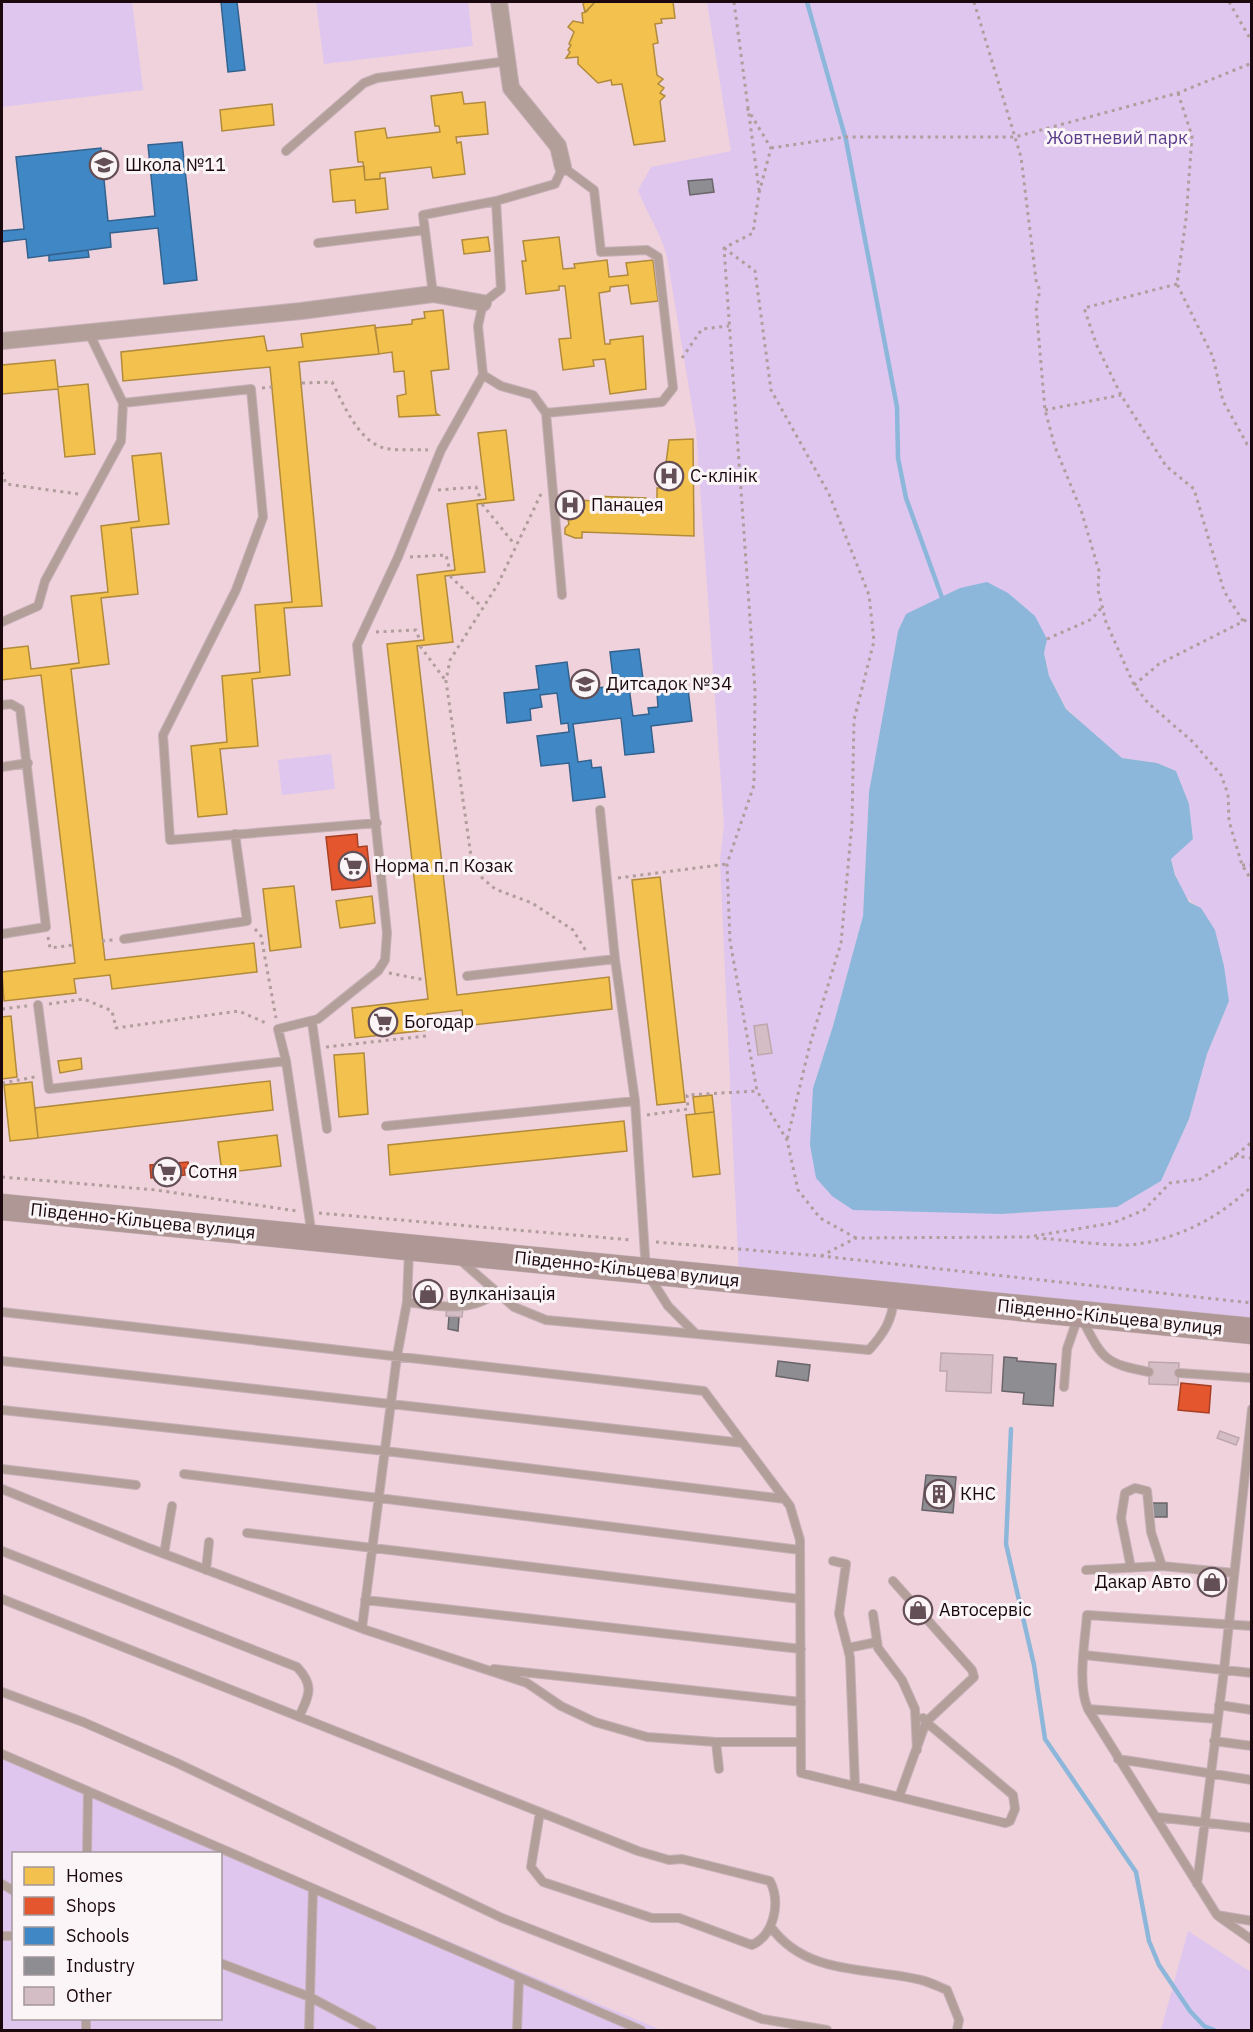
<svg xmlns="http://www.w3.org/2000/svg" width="1253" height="2032" font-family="'IBM Plex Sans',sans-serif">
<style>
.green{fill:#dec6ef;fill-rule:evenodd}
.water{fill:#8db7da}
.homes{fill:#f2c14e;stroke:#b18a3b;stroke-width:1.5}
.shops{fill:#e4572e;stroke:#a73f24;stroke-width:1.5}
.schools{fill:#3f88c5;stroke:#34628e;stroke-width:1.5}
.industry{fill:#8d8d92;stroke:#6a656a;stroke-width:1.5}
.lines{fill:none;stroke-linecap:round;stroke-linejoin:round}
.stream{stroke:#8db7da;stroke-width:4.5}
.building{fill:#d4bdc4;stroke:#bea7ad;stroke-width:1.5}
.lane-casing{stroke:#c6b0b7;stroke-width:10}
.street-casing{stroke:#c6b0b7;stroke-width:18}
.primary-casing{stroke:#c6b0b7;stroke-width:27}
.path{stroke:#b09d9c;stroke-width:3;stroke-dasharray:3 4.5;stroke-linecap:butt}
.lane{stroke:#b39f9a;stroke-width:8}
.street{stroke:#b39f9a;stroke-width:16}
.primary{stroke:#ae9795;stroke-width:26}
.labels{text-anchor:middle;stroke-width:6;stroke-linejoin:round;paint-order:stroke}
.park-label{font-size:18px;fill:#5b3c8d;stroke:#fbf5f7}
.poi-label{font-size:18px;fill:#1a080e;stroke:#fbf5f7;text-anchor:start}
.street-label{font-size:18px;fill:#1a080e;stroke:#fbf5f7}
</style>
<rect width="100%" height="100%" fill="#efd2db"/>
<!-- green -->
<path class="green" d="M 2,2 L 132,2 L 143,90 L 2,107 Z
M 316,2 L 468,2 L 473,46 L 324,64 Z
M 707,2 L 1251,2 L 1251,1331 L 739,1279 L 720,860 L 724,825 L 696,430 L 667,257 C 661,233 647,214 638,190 L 651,167 L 731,151 ZM 960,588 L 1044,653 L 1049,676 L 1066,708 L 1099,739 L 1122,758 L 1157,763 L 1176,771 L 1189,804 L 1193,838 L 1171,858 C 1176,879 1182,899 1201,908 L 1229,1001 L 1207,1054 L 1189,1119 L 1161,1181 L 1117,1207 L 1001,1214 L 813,1088 L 833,1026 L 863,916 L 869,792 L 898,631 L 937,600 Z
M 331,754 L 335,789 L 282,795 L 278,760 Z
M 2,1754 L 661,2030 L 2,2030 ZM 14,1854 L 220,1854 L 220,2018 L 14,2018 Z
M 1188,1931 L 1251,1972 L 1251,2030 L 1161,2030 Z"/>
<!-- water -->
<path class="water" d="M 987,582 L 1008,593 L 1035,616 L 1047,639 L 1044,653 L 1049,676 L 1066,709 L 1122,758 L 1157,763 L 1176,771 L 1189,804 L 1193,839 L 1171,859 L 1175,875 L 1189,902 L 1201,908 L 1215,930 L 1224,966 L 1229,1001 L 1207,1054 L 1189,1119 L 1161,1181 L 1117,1207 L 1001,1214 L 853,1210 L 832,1196 L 816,1178 L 810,1145 L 813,1088 L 833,1026 L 863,916 L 869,792 L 898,631 L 906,614 L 960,588 Z"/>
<!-- homes -->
<path class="homes" d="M 585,2 L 595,2 L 585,12 L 583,4 Z
M 595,2 L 673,2 L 675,18 L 661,19 L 662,23 L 655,24 L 658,43 L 653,44 L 657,75 L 663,79 L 658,84 L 664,88 L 660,93 L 665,96 L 660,101 L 665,141 L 634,145 L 622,84 L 612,85 L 611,80 L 598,83 L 578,64 L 578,57 L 566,58 L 570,52 L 568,50 L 571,45 L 569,44 L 574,32 L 568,27 L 573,21 L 583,23 L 582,13 L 586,12 Z
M 462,92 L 464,104 L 485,102 L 488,134 L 456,137 L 457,143 L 461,142 L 465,174 L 433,178 L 431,167 L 380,173 L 380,179 L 365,180 L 363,162 L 358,162 L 355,132 L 385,128 L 387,138 L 440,132 L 439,126 L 435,126 L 431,96 Z
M 272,104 L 274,125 L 222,131 L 220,110 Z
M 364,166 L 365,180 L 385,178 L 388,209 L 356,213 L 355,200 L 333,202 L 330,170 Z
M 488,237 L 490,251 L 464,254 L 462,240 Z
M 559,237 L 563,269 L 575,268 L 574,264 L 607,260 L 609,277 L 628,275 L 626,263 L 653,260 L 658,301 L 631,304 L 628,285 L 610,287 L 610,291 L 599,293 L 605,344 L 610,344 L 610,340 L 643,336 L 646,389 L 610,394 L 605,359 L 593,360 L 594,366 L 563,370 L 559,339 L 571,338 L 565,286 L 559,286 L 559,290 L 526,294 L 522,261 L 526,261 L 523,241 Z
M 443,310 L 449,369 L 431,371 L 436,413 L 439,415 L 399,417 L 397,396 L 406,394 L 404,371 L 394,372 L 392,352 L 379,354 L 375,328 L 412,324 L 412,320 L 425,318 L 424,312 Z
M 375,325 L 379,354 L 299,362 L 322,606 L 284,608 L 290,675 L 252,679 L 258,746 L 220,749 L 227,814 L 198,817 L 191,746 L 227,742 L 222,676 L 260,672 L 255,605 L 292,602 L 270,367 L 123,381 L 121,352 L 264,336 L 267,351 L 303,347 L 301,334 Z
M 55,360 L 58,387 L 88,384 L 95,454 L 65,457 L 58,389 L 2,394 L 2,365 Z
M 506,430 L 514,500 L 477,504 L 485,572 L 445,576 L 453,642 L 417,646 L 457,995 L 609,977 L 612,1009 L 464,1026 L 462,1010 L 427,1014 L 428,1030 L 355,1038 L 352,1008 L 428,999 L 387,644 L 424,640 L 417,575 L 455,570 L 447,504 L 486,499 L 478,433 Z
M 693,439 L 694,536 L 582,532 L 582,538 L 575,538 L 565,534 L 565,528 L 569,524 L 565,507 L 560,504 L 562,496 L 580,500 L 592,501 L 592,496 L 646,498 L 646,503 L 657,503 L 657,488 L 663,488 L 664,481 L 660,481 L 660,472 L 665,471 L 669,440 Z
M 161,453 L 169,524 L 131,528 L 138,594 L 101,598 L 109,664 L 71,669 L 105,960 L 254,943 L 257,972 L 112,989 L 110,975 L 74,979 L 76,993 L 4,1001 L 2,972 L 75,963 L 41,675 L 2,680 L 2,649 L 28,646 L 31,669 L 79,663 L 71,596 L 108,592 L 101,526 L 139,521 L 132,456 Z
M 660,877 L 685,1102 L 657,1105 L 632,880 Z
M 294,886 L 301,947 L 270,951 L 263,889 Z
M 372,896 L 375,923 L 340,928 L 336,901 Z
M 11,1016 L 17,1077 L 2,1079 L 2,1017 Z
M 364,1053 L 368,1114 L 339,1117 L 334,1055 Z
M 81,1058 L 82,1069 L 60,1073 L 58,1061 Z
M 270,1081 L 273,1110 L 38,1138 L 35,1108 Z
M 32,1082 L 38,1138 L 10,1141 L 4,1085 Z
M 712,1095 L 714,1112 L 695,1114 L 693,1097 Z
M 714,1112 L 720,1174 L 693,1177 L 686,1115 Z
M 624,1121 L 627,1151 L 390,1175 L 388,1145 Z
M 277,1135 L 281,1166 L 222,1173 L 218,1142 Z"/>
<!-- shops -->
<path class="shops" d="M 357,834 L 358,847 L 367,846 L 371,886 L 332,890 L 326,837 Z
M 188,1162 L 189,1168 L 184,1168 L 185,1175 L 151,1178 L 150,1165 Z
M 1181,1383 L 1211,1386 L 1209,1413 L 1178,1410 Z"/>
<!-- schools -->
<path class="schools" d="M 221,2 L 237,2 L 245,70 L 228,72 Z
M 182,142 L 197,280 L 164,284 L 158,228 L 110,233 L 111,247 L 28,258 L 26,239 L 2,242 L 2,231 L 24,229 L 16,157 L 101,148 L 108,221 L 155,216 L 148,145 Z
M 88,250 L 89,257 L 49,261 L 49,255 Z
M 639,649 L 643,679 L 628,680 L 633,716 L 649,714 L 648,708 L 658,707 L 657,693 L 688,689 L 692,721 L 651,726 L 654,752 L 625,755 L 621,718 L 573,724 L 578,762 L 591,760 L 592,768 L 601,767 L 605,797 L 573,801 L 569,763 L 541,766 L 537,736 L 569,732 L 568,723 L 561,724 L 557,693 L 540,695 L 542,707 L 530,709 L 531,720 L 507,723 L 504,693 L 539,689 L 536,666 L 567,662 L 571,691 L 614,686 L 610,652 Z"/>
<!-- industry -->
<path class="industry" d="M 712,179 L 714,192 L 690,195 L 688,181 Z
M 449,1316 L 459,1317 L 458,1331 L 448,1329 Z
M 1004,1357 L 1017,1358 L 1017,1361 L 1056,1364 L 1053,1406 L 1023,1404 L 1024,1393 L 1002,1391 Z
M 778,1361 L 810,1365 L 808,1381 L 776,1376 Z
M 926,1475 L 956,1477 L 953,1513 L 922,1510 Z
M 1152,1503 L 1167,1503 L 1167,1517 L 1152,1517 Z"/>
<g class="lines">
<!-- stream -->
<path class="stream" d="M 807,2 L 846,140 L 897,407 L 898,458 L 906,498 L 944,603
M 1011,1429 L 1006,1544 L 1034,1665 L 1045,1739 L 1136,1872 L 1149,1941 L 1159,1965 L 1190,2011 L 1204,2026 L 1214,2030"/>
</g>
<!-- building -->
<path class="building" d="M 767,1024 L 772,1053 L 758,1055 L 754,1026 Z
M 448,1298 L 464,1300 L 462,1317 L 446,1316 Z
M 941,1353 L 993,1355 L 991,1393 L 946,1391 L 947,1371 L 940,1371 Z
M 1149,1362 L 1179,1363 L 1178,1385 L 1149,1384 Z
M 1220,1431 L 1239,1438 L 1236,1445 L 1217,1438 Z"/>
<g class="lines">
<!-- lane casing -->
<g class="lane-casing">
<path id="lane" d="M 286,151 L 364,83 L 377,78 L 508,61
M 318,243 L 425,230
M 433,294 L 423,215 L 496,201
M 89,333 L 123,403 L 251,389 L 263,517 L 236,590 L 163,735 L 170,840 L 377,823
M 483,375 L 501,386 L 533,395 L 546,413 L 562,595
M 2,622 L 38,606 L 45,581 L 121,441 L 123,403
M 2,705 L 11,704 L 20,709 L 46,927 L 2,934
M 2,767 L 28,763
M 600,810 L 615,959 L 635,1101 L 646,1271 L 668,1306 L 695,1333
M 124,939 L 247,921 L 235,834
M 467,976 L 615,959
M 38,1005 L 49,1089 L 286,1061
M 312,1022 L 327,1129
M 386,1126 L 635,1101
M 312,1236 L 286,1061 L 278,1029 L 318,1019 L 378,971 L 385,960 L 387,933 L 357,645 L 398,557 L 441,450 L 483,375 L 478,326 L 483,303 L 501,289 L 496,201 L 555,184 L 563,167 L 594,190 L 601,252 L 647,250 L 658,257 L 673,388 L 662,402 L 546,413
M 459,1259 L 514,1307 L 546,1320 L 869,1350 C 884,1333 892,1321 894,1298
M 407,1302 C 438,1306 471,1314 497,1292
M 2,1312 L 704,1391 L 790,1506 L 800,1540 L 801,1773 L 1005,1823 L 1010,1821 L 1015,1809 L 1013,1795 L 926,1722 L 974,1677 L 972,1670 L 893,1581
M 1082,1319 C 1103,1359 1103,1363 1149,1372
M 2,1361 L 743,1443
M 1179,1373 L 1252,1378
M 1064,1387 L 1067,1349 L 1078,1317
M 2,1410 L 385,1451 L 785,1499
M 2,1469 L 136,1485
M 184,1474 L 800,1550
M 2,1489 L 146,1547 L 366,1630 L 527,1683 L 561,1706 L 595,1722 L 647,1737 L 716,1742 L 801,1742
M 247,1533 L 800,1599
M 2,1551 L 297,1667 C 315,1686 309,1695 299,1717
M 164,1554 L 172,1506
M 833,1561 L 846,1564 L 839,1614 L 850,1657 L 855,1786
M 1131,1568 L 1121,1518 L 1125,1493 L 1135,1488 L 1147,1491 L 1151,1532 L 1162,1566
M 206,1570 L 209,1542
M 1086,1570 L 1162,1566 L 1234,1573
M 2,1599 L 638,1851 L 669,1860 L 682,1859 L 770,1881 C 781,1903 774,1935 752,1945 L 679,1918 L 652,1918 L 543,1882 L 531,1867 L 540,1812
M 365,1600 L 801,1649
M 873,1614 L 878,1648 L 902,1680 L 915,1709 L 917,1750
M 1252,1626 L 1087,1615 C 1085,1641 1077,1685 1088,1709 L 1217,1915 L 1252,1921
M 362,1628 L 397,1356 L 407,1302 L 409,1251
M 848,1648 L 877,1642
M 1084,1655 L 1252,1673
M 494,1669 L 801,1702
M 2,1692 L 83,1722 L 177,1763 L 502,1918 L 762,2019 L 827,2030
M 1219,1705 L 1252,1710
M 1088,1709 L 1217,1719
M 1214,1741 L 1252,1746
M 716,1742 L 719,1769
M 2,1754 L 641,2030
M 1118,1759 L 1252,1780
M 899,1797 L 926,1722 L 923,1718
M 1156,1817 L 1252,1828
M 87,1854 L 88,1791
M 2,1884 L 14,1891
M 1197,1884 L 1224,1670 L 1252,1409
M 1218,1916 L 1252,1940
M 771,1927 C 806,1976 869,1967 921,1980 C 930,1982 939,1987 947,1990 L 959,2020 L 957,2030
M 2,1936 L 14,1936
M 220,1963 L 310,1997 L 372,2030
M 86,2030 L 86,2018
M 309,2030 L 313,1889
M 517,2030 L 519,1978"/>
</g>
<!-- street casing -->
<g class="street-casing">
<path id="street" d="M 499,2 L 511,88 L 558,146 L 563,167
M 2,341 L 301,311 L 433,294 L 483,303"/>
</g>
<!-- primary casing -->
<g class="primary-casing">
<path id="primary" d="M 2,1207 L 1252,1331"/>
</g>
<!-- path -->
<path class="path" d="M 734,2 L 759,190
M 974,2 L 1021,157 L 1036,280 L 1040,291 L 1036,306 L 1045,410 L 1055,447 L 1081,510 L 1099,571 L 1098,590 L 1106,622 L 1134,685 L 1148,703 L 1193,742 L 1221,775 L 1228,794 L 1229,821 L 1242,865 L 1252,881
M 1229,2 L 1252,42
M 1178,93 L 1192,136 L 1186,219 L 1177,284 L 1213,357 L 1223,401 L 1247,444 L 1252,446
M 747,108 L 771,148 L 759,193 L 753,233 L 724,248 L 755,690 L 754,785 L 727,864 L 730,941 L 757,1091 L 787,1140 L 798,1190 L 820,1218 L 856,1238
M 771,148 L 845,137 L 1015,137 L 1178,93 L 1252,63
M 724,248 L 755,271 L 771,390 L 829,494 L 869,595 L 874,641 L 854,720 L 852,823 L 841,943 L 810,1044 L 787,1140
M 1177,284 L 1084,308 L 1097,346 L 1121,395 L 1166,466 L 1194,489 L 1224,591 L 1243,621
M 682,358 L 702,329 L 729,326
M 302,383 L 332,382 C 343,403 358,441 384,448 C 397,451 414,449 428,450
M 262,388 L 272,387
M 1045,410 L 1121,395
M 2,472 L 6,484 L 78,494
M 438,490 L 476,487 L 481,500
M 541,494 L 498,584 L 450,660 L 446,681 L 473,870 L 495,889 L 532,903 L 573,930 L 586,951
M 482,504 L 515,545
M 410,557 L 446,555 L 450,571
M 450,576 L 482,607
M 376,632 L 416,630 L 420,641
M 1047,639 L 1092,619 L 1101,608
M 420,646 L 446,681
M 1134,685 L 1159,664 L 1252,617
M 1242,865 L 1252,865
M 618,878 L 727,864
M 255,929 L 261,936 L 276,1018
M 48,937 L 50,948 L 73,945
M 102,941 L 113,940
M 389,973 L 425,980
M 49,1004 L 84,999 L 112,1011 L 116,1028 L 239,1011 L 268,1024
M 2,1009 L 27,1006
M 326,1047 L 426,1036
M 2,1083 L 35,1077
M 647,1115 L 688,1109 L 687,1095 L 757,1091
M 1234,1156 L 1252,1158
M 2,1177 L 156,1190 L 297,1211
M 319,1213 L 632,1240
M 1036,1238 C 1062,1239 1114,1248 1138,1244 C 1182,1237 1220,1217 1252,1186
M 656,1242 L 821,1256 L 1252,1303
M 821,1256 L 856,1238 L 1028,1237 L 1113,1223 L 1144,1210 L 1170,1183 L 1200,1179 L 1225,1164 L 1252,1142"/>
<!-- lane -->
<use href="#lane" class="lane"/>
<!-- street -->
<use href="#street" class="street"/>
<!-- primary -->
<use href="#primary" class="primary"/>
</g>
<!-- icons -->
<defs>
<g id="school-ring" transform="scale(1.5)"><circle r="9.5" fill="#fbf5f7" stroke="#654f56" stroke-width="1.5"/><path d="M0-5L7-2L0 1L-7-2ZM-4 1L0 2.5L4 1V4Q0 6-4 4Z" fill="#654f56"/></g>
<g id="hospital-ring" transform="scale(1.5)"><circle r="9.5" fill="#fbf5f7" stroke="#654f56" stroke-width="1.5"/><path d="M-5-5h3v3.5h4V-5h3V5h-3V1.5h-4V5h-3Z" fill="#654f56"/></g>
<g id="supermarket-ring" transform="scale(1.5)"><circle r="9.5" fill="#fbf5f7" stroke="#654f56" stroke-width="1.5"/><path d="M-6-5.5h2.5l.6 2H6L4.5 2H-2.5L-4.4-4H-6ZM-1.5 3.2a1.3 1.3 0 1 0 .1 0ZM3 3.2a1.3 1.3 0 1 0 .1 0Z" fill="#654f56"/></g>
<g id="shop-ring" transform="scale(1.5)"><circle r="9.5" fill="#fbf5f7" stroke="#654f56" stroke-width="1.5"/><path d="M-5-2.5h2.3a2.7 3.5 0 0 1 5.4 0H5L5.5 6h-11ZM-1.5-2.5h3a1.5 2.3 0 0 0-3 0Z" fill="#654f56"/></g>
<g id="building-ring" transform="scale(1.5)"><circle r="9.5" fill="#fbf5f7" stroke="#654f56" stroke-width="1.5"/><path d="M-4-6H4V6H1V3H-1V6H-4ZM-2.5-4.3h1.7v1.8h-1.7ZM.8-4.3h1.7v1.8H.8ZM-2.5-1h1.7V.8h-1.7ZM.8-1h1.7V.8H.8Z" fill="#654f56"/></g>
</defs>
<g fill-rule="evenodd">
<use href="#school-ring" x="104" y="165"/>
<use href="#hospital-ring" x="669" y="476"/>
<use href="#hospital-ring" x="570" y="505"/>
<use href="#school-ring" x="585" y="684"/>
<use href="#supermarket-ring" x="353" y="866"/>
<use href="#supermarket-ring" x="383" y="1022"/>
<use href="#supermarket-ring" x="167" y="1172"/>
<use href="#shop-ring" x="428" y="1294"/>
<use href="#building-ring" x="939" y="1494"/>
<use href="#shop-ring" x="1212" y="1582"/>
<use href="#shop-ring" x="918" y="1610"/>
</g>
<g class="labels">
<!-- park labels -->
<g class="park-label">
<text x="1117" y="144">Жовтневий парк</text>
</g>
<!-- poi labels -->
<g class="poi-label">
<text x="125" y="171">Школа №11</text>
<text x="690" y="482">С-клінік</text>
<text x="591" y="511">Панацея</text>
<text x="606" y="690">Дитсадок №34</text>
<text x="374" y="872">Норма п.п Козак</text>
<text x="404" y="1028">Богодар</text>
<text x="188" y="1178">Сотня</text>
<text x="449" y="1300">вулканізація</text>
<text x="960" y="1500">КНС</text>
<text x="1191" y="1588" text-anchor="end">Дакар Авто</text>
<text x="939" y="1616">Автосервіс</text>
</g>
<!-- street labels -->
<g class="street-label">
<text transform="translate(143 1221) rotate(6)" y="6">Південно-Кільцева вулиця</text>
<text transform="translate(627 1269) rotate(6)" y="6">Південно-Кільцева вулиця</text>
<text transform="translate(1110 1317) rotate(6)" y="6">Південно-Кільцева вулиця</text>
</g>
</g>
<!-- border -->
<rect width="1253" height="2032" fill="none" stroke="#1a080e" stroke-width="6"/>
<!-- legend -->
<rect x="12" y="1852" width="210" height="168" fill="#fbf5f7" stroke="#a1969a" stroke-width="1.5"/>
<rect x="24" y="1867" width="30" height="18" fill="#f2c14e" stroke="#a1969a" stroke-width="1.5"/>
<text x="66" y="1882" font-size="18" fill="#1a080e">Homes</text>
<rect x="24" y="1897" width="30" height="18" fill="#e4572e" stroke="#a1969a" stroke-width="1.5"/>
<text x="66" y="1912" font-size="18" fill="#1a080e">Shops</text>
<rect x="24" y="1927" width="30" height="18" fill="#3f88c5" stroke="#a1969a" stroke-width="1.5"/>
<text x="66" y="1942" font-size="18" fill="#1a080e">Schools</text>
<rect x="24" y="1957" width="30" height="18" fill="#8d8d92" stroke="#a1969a" stroke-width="1.5"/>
<text x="66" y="1972" font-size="18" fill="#1a080e">Industry</text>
<rect x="24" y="1987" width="30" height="18" fill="#d4bdc4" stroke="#a1969a" stroke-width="1.5"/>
<text x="66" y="2002" font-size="18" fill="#1a080e">Other</text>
</svg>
